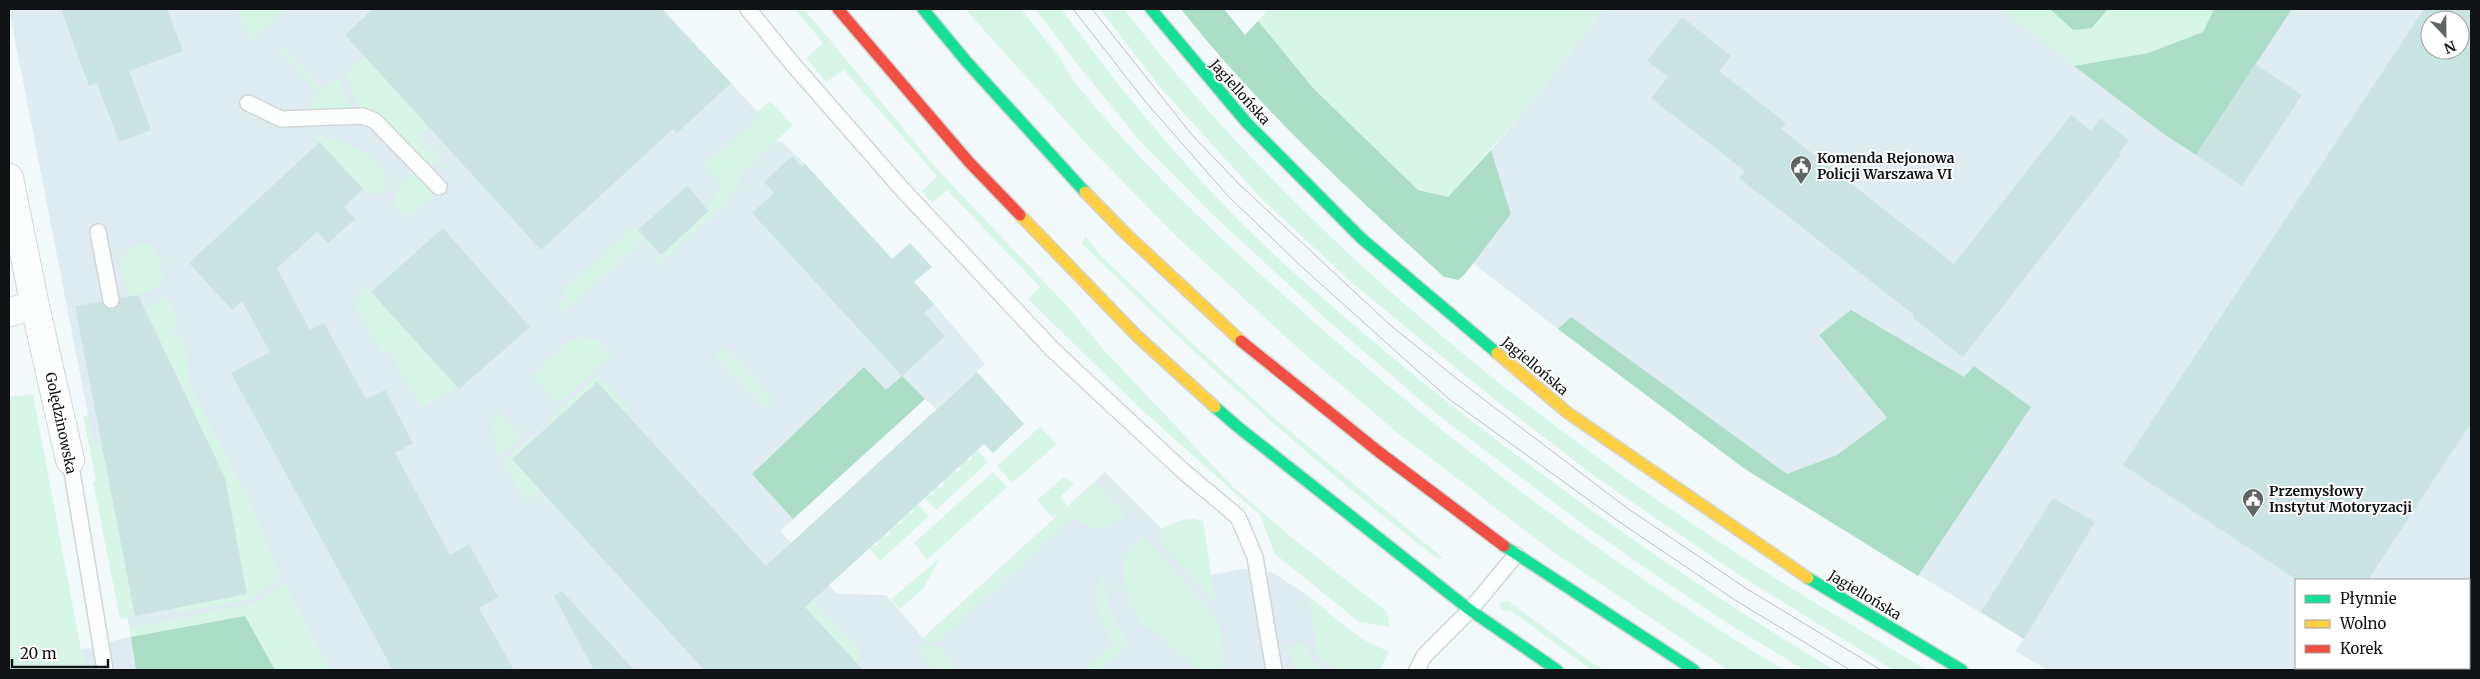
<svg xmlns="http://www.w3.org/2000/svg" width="2480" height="679" font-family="Merriweather,serif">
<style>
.built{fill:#dfecf1;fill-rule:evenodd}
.green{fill:#d7f6e7}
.forest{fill:#acdec7}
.building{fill:#cae3e3;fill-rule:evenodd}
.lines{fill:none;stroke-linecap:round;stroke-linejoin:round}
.lane-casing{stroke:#d0d5d6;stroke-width:18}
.street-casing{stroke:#d0d5d6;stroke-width:30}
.fast-casing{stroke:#d0d5d6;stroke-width:14}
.slow-casing{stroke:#d0d5d6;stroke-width:14}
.jam-casing{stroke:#d0d5d6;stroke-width:14}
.lane{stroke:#fdfefe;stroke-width:15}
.street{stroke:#fdfefe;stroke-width:28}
.fast{stroke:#16e098;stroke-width:11}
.slow{stroke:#ffcf43;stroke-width:11}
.jam{stroke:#f24e42;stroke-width:11}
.tram{stroke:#bebfc0;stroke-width:1}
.labels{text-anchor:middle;stroke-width:4;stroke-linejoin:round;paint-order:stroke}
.street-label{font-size:14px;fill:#101315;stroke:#fff}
.poi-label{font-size:14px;font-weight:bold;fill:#101315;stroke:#fff;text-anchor:start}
</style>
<rect width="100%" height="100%" fill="#f2f9fa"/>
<!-- built -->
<path class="built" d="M 9,9 L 236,9 L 253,39 L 287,9 L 663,9 L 772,128 L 777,141 L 783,143 L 805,164 L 934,304 L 985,364 L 936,409 L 925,399 L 780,531 L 837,594 L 886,595 L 923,638 L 1105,472 L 1162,529 L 1184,520 L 1194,519 L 1203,521 L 1211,575 L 1242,569 L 1273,573 L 1310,597 L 1318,655 L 1336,670 L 331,670 L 284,584 L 245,616 L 275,670 L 85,670 L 81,650 L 131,636 Z
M 1604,9 L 2000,9 L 2165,135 L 2195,155 L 2292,9 L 2471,9 L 2471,670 L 2048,670 L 2015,651 L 2024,639 L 1745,469 L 1558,329 L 1473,263 L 1511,214 L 1491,150 L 1535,99 ZM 2430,20 L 2460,20 L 2460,50 L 2430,50 ZM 2296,580 L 2469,580 L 2469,668 L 2296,668 Z"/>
<!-- green -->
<path class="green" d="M 236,9 L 287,9 L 253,40 Z
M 795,9 L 804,9 L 938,170 L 1069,308 L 1103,349 L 1233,487 L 1295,540 L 1387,612 L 1390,627 L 1359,622 L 1274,553 L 1261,516 L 1142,410 L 1028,299 L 1040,287 L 947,190 L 932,203 L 922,191 L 937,176 L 844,70 L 826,82 L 806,58 L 823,43 Z
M 965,9 L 1021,9 C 1033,25 1047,41 1059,57 C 1065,66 1069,75 1075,83 C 1146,170 1229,248 1313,321 C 1460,451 1617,569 1784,670 L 1728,670 L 1555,553 L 1400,435 L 1300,350 L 1177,237 L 1090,148 Z
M 1035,9 L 1061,9 C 1106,70 1153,129 1204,184 C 1270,256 1346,319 1421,381 C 1555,488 1687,581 1834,670 L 1804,670 L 1732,626 L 1664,581 L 1587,527 L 1433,411 L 1326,319 L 1214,216 L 1138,139 L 1079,66 Z
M 1100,9 L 1124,9 C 1294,229 1514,409 1747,560 C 1806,598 1867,634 1927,670 L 1893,670 L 1739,575 L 1597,478 L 1489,395 L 1352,283 L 1259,196 L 1159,86 Z
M 1269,9 L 1604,9 L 1535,99 L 1448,197 L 1418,190 L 1314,89 L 1258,21 Z
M 2000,9 L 2050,9 L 2092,28 L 2108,9 L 2214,9 L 2203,32 L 2148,53 L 2074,66 Z
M 285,48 L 324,91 L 338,78 L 351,107 L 356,124 C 336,126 319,128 303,114 L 319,95 L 280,52 Z
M 365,56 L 430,128 L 420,136 L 455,178 C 442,162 424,159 405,165 L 376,132 L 364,125 L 360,106 L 345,74 Z
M 770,101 L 793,125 L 746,169 L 725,204 L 660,265 L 655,260 L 710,211 L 708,208 L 721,185 L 704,165 L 760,116 L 757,112 Z
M 312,134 C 325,134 334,139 346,144 C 366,153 393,164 383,191 L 375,195 L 363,189 Z
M 414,173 L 434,195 L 407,219 L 394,204 L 397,189 Z
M 634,226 L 645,238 L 564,313 L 557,305 L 568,296 L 563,291 Z
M 1085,236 L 1103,258 L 1193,344 L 1273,417 L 1443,558 L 1438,559 C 1311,462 1195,355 1082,244 Z
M 148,244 C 161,254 162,268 163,284 L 139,296 L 131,296 L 124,282 L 122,283 L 120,263 C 125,250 135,245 148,244 Z
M 362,282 L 458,387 L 421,408 L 389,349 L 382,352 L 355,307 L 359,305 L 357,300 L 361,299 L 359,295 Z
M 168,297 L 178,323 L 173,326 L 172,330 L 177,335 L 182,333 L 185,339 L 190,387 L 248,496 L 280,577 L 255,598 L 176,613 L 175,608 L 247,594 L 225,478 L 145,308 Z
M 578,337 L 598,340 L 612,355 L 558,404 L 531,376 L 567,343 Z
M 725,347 L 775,400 L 766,408 L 715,356 Z
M 598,375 L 630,408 L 626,414 L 597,382 L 551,423 L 548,420 Z
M 33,394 L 81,650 L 85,670 L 9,670 L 9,397 Z
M 496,410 L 522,437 L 500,457 C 493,442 491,426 496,410 Z
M 88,415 L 95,448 L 102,447 L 135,616 L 120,619 L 93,482 L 96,481 L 83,416 Z
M 1040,427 L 1057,444 L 1012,483 L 997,466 Z
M 534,434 L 537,437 L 512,459 L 540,490 L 525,502 L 503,462 Z
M 976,449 L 988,462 L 936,510 L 924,497 L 934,493 L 932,490 L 937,485 L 940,488 L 944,484 L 942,481 L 955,469 L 957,472 L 961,469 L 959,466 L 966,459 L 969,461 L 972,458 L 970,455 Z
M 993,472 L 1007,487 L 927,560 L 914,543 Z
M 1064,477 L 1074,484 L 1060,497 L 1067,506 L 1053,518 L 1037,500 Z
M 1095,482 L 1126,516 C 1106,530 1094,533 1074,517 L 938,642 L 922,640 Z
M 917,504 L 929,516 L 880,561 L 869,548 L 879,544 L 876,541 L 884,534 L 887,537 L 890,533 L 888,530 L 897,522 L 899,525 L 903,521 L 901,518 L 908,512 L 910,514 L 914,511 L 912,508 Z
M 1194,519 L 1203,521 L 1215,603 L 1158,539 L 1162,529 L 1178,521 Z
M 1144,536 L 1218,620 L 1224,656 L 1221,670 L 1197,670 L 1185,656 L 1182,659 L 1162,637 L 1142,624 L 1128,601 L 1123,569 L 1124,561 L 1129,551 Z
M 940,558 L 923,589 L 900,609 L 891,599 Z
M 1102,577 L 1104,577 C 1105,603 1113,623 1130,643 L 1099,670 L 1083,670 L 1113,643 C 1103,623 1088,598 1102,577 Z
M 284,583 L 331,670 L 275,670 L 244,616 L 131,637 L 129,628 L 257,603 Z
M 809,595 L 858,649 L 860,657 L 856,663 L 797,598 Z
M 1310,597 C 1333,615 1360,643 1389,651 L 1381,669 L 1336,670 L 1318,655 Z
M 1508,601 L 1591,662 L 1604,670 L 1592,670 L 1511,611 L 1502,610 L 1499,603 Z
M 1306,643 L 1312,661 L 1324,670 L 1297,670 L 1287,647 Z
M 920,645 L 937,646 L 959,670 L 934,670 L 917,652 L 920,649 Z"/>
<!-- forest -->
<path class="forest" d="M 1181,9 L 1224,9 L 1245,35 L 1258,21 L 1314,89 L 1418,190 L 1448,197 L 1491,150 L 1511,214 L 1465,274 L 1458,280 L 1444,277 C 1351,192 1259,108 1181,9 Z
M 2050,9 L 2108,9 L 2092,28 L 2073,30 Z
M 2214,9 L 2292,9 L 2196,155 L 2165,135 L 2074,66 L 2148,53 L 2203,32 Z
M 1851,310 L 1964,377 L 1974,366 L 2031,407 L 1918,576 L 1745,469 L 1558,329 L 1571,317 L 1787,474 L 1837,455 L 1887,418 L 1819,335 Z
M 864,367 L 886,390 L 902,376 L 925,399 L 793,519 L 752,474 Z
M 245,616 L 275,670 L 136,670 L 131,637 Z"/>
<!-- building -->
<path class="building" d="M 61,9 L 167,9 L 183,51 L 129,71 L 151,130 L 119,142 L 97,83 L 89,86 Z
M 373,9 L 661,9 L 731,83 L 677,133 L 673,129 L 541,250 L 345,35 Z
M 2424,9 L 2471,9 L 2471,423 L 2368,580 L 2297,580 L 2123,465 ZM 2430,20 L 2460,20 L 2460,50 L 2430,50 Z
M 1682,17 L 1731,56 L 1719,71 L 1786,123 L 1781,129 L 1954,264 L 2071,115 L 2091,131 L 2101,118 L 2129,140 L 2119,153 L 2121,155 L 1963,357 L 1913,318 L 1914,315 L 1739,178 L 1745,171 L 1651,98 L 1668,77 L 1647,61 Z
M 2255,64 L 2302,95 L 2242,186 L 2196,155 Z
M 320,142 L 363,189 L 344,207 L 355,219 L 328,243 L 317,232 L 277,268 L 310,330 L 324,323 L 366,399 L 385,390 L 413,443 L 395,453 L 450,555 L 469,544 L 498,597 L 479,608 L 514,670 L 393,670 L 231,373 L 270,352 L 242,301 L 232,310 L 189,263 Z
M 792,156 L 802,167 L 805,164 L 892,259 L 910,243 L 932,267 L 914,282 L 934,304 L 924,313 L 945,336 L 902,376 L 752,213 L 774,193 L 764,182 Z
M 687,186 L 709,211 L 661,255 L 638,230 Z
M 443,228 L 530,327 L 459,389 L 371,292 Z
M 138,295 L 225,478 L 247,594 L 135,616 L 75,306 L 102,302 L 104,306 L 112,309 L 117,307 L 120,298 Z
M 977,372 L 1024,424 L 993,453 L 984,444 L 805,607 L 863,670 L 704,670 L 512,459 L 597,382 L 766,566 Z
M 2053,498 L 2095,522 L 2024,639 L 1981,612 Z
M 562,591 L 634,670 L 594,670 L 554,596 Z"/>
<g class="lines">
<!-- lane casing -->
<g class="lane-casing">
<path id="lane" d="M 748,9 L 791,62 L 902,189 L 1053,350 L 1183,471 L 1238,517 L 1255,557 L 1274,670
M 248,103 L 281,119 L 363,116 L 375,121 L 439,187
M 98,232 L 111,300
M 70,460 L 105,670
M 1417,670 L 1424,656 L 1470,610 L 1516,555"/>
</g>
<!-- street casing -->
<g class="street-casing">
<path id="street" d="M 9,178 L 35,306 L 70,460
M 9,312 L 35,306"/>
</g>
<!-- fast casing -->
<g class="fast-casing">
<path id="fast" d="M 923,9 L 966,61 L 1085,192
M 1151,9 L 1247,123 L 1361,238 L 1497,353
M 1215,407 L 1238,427 L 1470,610 L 1557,670
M 1504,546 L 1694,670
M 1808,578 L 1962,670"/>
</g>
<!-- slow casing -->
<g class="slow-casing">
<path id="slow" d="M 1085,192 L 1125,233 L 1241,341
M 1020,215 L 1137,336 L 1215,407
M 1497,353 L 1568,413 L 1808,578"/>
</g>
<!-- jam casing -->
<g class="jam-casing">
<path id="jam" d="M 838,9 L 969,162 L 1020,215
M 1241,341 L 1379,452 L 1504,546"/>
</g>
<!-- lane -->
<use href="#lane" class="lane"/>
<!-- street -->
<use href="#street" class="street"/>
<!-- fast -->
<use href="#fast" class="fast"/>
<!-- slow -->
<use href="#slow" class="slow"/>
<!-- jam -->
<use href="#jam" class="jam"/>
<!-- tram -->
<path class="tram" d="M 1073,9 L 1144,100 L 1228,196 L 1303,268 L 1449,399 L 1618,521 L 1735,600 L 1850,670
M 1092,9 L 1192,135 L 1239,184 L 1389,324 L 1457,379 L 1627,508 L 1747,589 L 1881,670"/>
</g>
<!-- icons -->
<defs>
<g id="civic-pin" transform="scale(1.125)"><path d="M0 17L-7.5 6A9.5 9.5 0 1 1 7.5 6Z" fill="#5f6465" stroke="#fff"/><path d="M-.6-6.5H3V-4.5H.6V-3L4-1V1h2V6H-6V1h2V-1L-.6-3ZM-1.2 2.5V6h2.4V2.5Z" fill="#fff"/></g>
</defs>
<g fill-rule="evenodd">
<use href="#civic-pin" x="1801" y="166"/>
<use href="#civic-pin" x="2253" y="499"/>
</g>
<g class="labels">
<!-- street labels -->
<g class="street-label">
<text transform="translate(1240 92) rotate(48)" y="5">Jagiellońska</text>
<text transform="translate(1535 366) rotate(40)" y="5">Jagiellońska</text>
<text transform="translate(61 423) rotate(78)" y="5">Golędzinowska</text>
<text transform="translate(1865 595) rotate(31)" y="5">Jagiellońska</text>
</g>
<!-- poi labels -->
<g class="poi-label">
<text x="1817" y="163">Komenda Rejonowa<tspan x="1817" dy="16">Policji Warszawa VI</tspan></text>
<text x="2269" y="496">Przemysłowy<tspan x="2269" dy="16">Instytut Motoryzacji</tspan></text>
</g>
</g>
<!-- border -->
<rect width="2480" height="679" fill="none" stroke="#101315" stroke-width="20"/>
<!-- legend -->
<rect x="2295" y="579" width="175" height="90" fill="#ffffff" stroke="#9fa1a1"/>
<rect x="2305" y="595" width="25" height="8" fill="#16e098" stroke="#9fa1a1"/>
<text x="2340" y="604" font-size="15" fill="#101315">Płynnie</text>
<rect x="2305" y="620" width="25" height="8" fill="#ffcf43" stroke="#9fa1a1"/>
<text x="2340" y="629" font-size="15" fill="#101315">Wolno</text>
<rect x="2305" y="645" width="25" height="8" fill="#f24e42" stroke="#9fa1a1"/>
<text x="2340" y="654" font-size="15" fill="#101315">Korek</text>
<!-- north arrow -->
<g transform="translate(2445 35) rotate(158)"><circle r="24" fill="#ffffff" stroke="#9fa1a1"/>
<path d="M0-4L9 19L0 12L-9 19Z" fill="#5f6465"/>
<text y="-8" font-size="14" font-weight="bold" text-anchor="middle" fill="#101315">N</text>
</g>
<!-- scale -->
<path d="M12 659v8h96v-8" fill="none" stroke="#101315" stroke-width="2.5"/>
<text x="20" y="659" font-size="15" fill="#101315" stroke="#ffffff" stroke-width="4" paint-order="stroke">20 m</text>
</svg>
